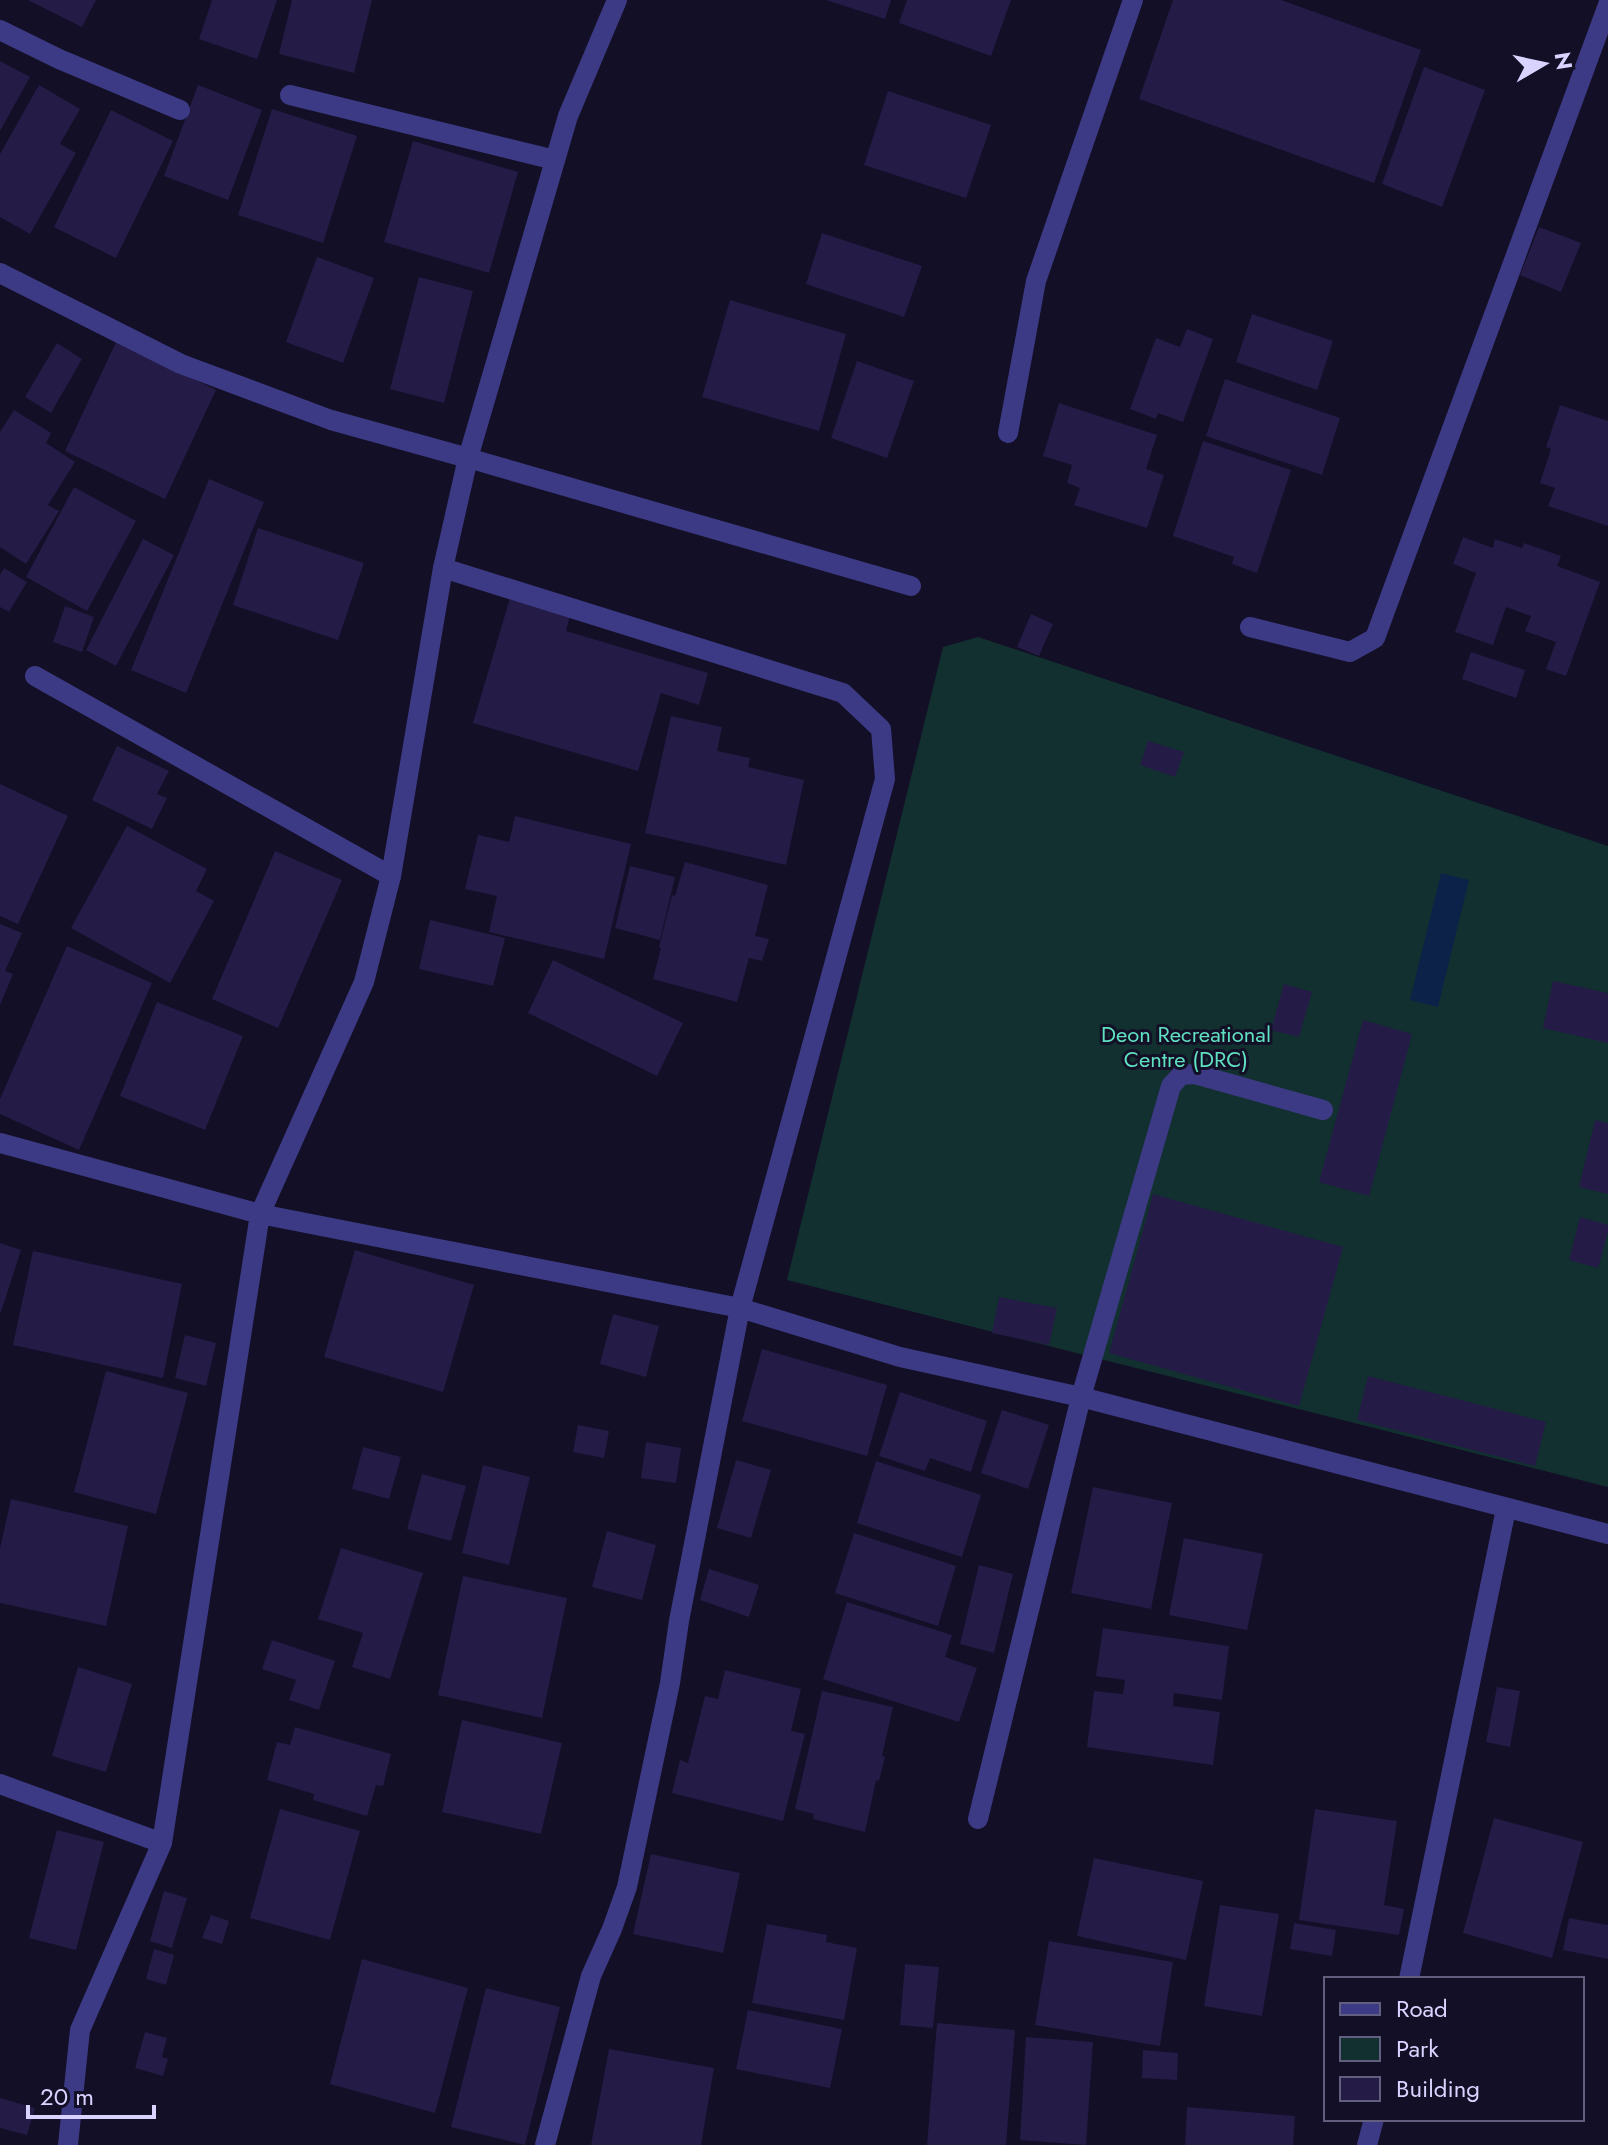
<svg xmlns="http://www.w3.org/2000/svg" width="1608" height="2145" font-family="Jost,sans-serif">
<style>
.green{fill:#12302f}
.water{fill:#0c2248}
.building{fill:#241b47}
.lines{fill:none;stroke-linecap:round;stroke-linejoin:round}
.service{stroke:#3d3a85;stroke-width:20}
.minor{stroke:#3d3a85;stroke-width:20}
.labels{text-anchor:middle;stroke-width:6;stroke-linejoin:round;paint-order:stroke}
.park-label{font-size:22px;fill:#5fe0c0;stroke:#130f26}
</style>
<rect width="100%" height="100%" fill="#130f26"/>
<!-- green -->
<path class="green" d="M 978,637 L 1608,846 L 1608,1487 L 787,1280 L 943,647 Z"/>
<!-- water -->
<path class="water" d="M 1441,873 L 1469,880 L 1438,1007 L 1410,1000 Z"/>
<!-- building -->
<path class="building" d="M 28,0 L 96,0 L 82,27 Z
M 212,0 L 277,0 L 257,59 L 199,39 Z
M 292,0 L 372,0 L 354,73 L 279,54 Z
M 826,0 L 891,0 L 885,19 Z
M 907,0 L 1011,0 L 991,56 L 899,23 Z
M 1173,0 L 1281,0 L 1421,50 L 1374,183 L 1139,99 Z
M 0,61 L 30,77 L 0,131 Z
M 1424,67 L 1485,90 L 1442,207 L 1382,184 Z
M 39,85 L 80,109 L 60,144 L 76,153 L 30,234 L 0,217 L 0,154 Z
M 198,85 L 262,110 L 228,200 L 164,176 Z
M 888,91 L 991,125 L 966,198 L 864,165 Z
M 272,109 L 357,136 L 323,243 L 238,215 Z
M 111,110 L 173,141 L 116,258 L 54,227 Z
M 413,141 L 518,172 L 489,273 L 384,242 Z
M 1539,227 L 1581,243 L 1561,292 L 1520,275 Z
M 822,233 L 922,266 L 904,317 L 806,284 Z
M 317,257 L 374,278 L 343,363 L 286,342 Z
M 419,277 L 473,291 L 444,403 L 390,389 Z
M 730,300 L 846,334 L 819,431 L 702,397 Z
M 1252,314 L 1333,341 L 1317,390 L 1236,362 Z
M 1187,329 L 1213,339 L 1183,422 L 1158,413 L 1156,419 L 1130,409 L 1156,338 L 1180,347 Z
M 116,342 L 216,390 L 165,499 L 65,451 Z
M 57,343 L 82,359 L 51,413 L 25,397 Z
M 857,361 L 914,381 L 887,458 L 831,438 Z
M 1225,379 L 1340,418 L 1322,475 L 1206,436 Z
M 1059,403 L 1157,435 L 1146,469 L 1164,475 L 1147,528 L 1074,505 L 1080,488 L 1067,483 L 1072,465 L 1043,456 Z
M 1560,405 L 1608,421 L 1608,526 L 1548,506 L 1555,488 L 1540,483 L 1551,449 L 1546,447 Z
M 14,410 L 51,433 L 46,443 L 75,462 L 48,505 L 59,511 L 26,564 L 0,547 L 0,432 Z
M 1203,441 L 1291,470 L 1257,573 L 1232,564 L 1234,557 L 1173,536 Z
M 209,479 L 264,502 L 186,693 L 131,670 Z
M 74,487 L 136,521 L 87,611 L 26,577 Z
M 258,528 L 364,563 L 338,640 L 233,605 Z
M 1463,537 L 1493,548 L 1495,539 L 1522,548 L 1524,543 L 1561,556 L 1557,566 L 1600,582 L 1566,676 L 1546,669 L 1556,642 L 1525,631 L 1531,616 L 1506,607 L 1493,645 L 1455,632 L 1476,573 L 1453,564 Z
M 143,539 L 174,555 L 116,666 L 86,650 Z
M 4,568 L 27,582 L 9,612 L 0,607 L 0,575 Z
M 510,598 L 570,616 L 566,631 L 708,673 L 699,705 L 661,693 L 638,771 L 473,723 Z
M 65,606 L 94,617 L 82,652 L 53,642 Z
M 1031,614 L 1053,624 L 1039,656 L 1017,647 Z
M 1471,652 L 1525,670 L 1516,698 L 1462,679 Z
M 671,716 L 722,727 L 717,751 L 750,758 L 748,767 L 804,780 L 786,865 L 645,833 Z
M 1148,741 L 1184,752 L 1175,777 L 1140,765 Z
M 117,746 L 169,771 L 157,794 L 167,798 L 152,829 L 92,800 Z
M 0,784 L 68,816 L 18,924 L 0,916 Z
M 515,816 L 631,844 L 604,959 L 489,932 L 497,896 L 465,889 L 478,835 L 509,842 Z
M 127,826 L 207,869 L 196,891 L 214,901 L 170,983 L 71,928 Z
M 275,851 L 342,880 L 278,1028 L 212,999 Z
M 685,862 L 768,885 L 755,936 L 769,939 L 762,961 L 749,958 L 737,1002 L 653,979 L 661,948 L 659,947 L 672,895 L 675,896 Z
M 630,866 L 675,877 L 660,940 L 615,928 Z
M 430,920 L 505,938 L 493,986 L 419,969 Z
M 0,924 L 22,933 L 5,971 L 13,974 L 0,1005 Z
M 67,946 L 152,983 L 79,1150 L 0,1114 L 0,1099 Z
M 553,960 L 683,1023 L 657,1076 L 528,1013 Z
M 1553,981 L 1608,993 L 1608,1043 L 1543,1028 Z
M 1284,984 L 1312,992 L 1299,1037 L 1271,1030 Z
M 157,1002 L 243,1036 L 205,1130 L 120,1096 Z
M 1363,1020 L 1412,1034 L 1369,1196 L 1319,1182 Z
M 1595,1120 L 1608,1123 L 1608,1194 L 1579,1187 Z
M 1153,1194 L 1343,1247 L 1299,1406 L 1109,1353 Z
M 1580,1217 L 1608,1225 L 1608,1232 L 1598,1268 L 1569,1260 Z
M 0,1243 L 21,1250 L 1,1312 L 0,1312 Z
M 355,1250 L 474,1285 L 443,1392 L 324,1357 Z
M 33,1251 L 182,1284 L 163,1378 L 13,1345 Z
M 999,1297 L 1057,1308 L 1049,1345 L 992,1333 Z
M 613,1314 L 659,1326 L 646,1377 L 600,1364 Z
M 185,1335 L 216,1343 L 206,1386 L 175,1378 Z
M 762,1349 L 887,1385 L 867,1456 L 742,1421 Z
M 106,1371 L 188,1393 L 156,1514 L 74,1492 Z
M 1368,1376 L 1546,1422 L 1535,1466 L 1357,1420 Z
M 900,1392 L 987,1421 L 971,1472 L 930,1458 L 925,1471 L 879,1456 Z
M 1002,1410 L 1049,1425 L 1028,1489 L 981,1473 Z
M 578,1425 L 609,1431 L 604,1458 L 573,1452 Z
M 646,1442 L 681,1448 L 676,1483 L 641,1478 Z
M 363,1447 L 401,1457 L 389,1499 L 352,1489 Z
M 736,1460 L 771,1470 L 751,1538 L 717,1528 Z
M 876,1461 L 981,1495 L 962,1557 L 857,1523 Z
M 483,1465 L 530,1477 L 509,1565 L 462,1553 Z
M 422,1474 L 466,1486 L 451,1541 L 407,1529 Z
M 1093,1487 L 1172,1503 L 1151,1609 L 1071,1593 Z
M 11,1499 L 128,1526 L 106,1626 L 0,1603 L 0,1548 Z
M 607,1531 L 656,1545 L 642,1600 L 592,1587 Z
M 854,1533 L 956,1566 L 938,1626 L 835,1593 Z
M 1184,1538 L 1263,1554 L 1247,1630 L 1169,1615 Z
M 341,1548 L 423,1573 L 390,1679 L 352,1667 L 363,1633 L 318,1619 Z
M 979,1565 L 1013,1574 L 994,1653 L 960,1644 Z
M 709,1569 L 759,1585 L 749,1617 L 700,1600 Z
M 463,1576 L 567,1598 L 542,1718 L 438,1695 Z
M 847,1602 L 952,1635 L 945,1657 L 977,1668 L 959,1722 L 823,1679 Z
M 1103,1628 L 1229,1646 L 1222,1700 L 1174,1693 L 1173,1706 L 1220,1712 L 1213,1765 L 1087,1747 L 1094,1691 L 1123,1694 L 1125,1680 L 1096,1676 Z
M 272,1640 L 335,1661 L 319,1710 L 289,1700 L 296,1680 L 262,1669 Z
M 78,1667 L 132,1684 L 106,1772 L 52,1756 Z
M 725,1670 L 801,1689 L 791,1731 L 805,1734 L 783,1821 L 672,1793 L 680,1760 L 688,1763 L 705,1696 L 718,1699 Z
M 1497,1687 L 1520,1691 L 1510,1747 L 1486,1742 Z
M 822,1691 L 893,1707 L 882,1756 L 885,1757 L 879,1781 L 876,1780 L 865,1832 L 813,1819 L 814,1814 L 795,1809 Z
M 462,1720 L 562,1743 L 541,1834 L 442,1812 Z
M 295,1727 L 391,1754 L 383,1786 L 376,1785 L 367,1816 L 313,1800 L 314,1794 L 267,1780 L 277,1742 L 290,1745 Z
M 280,1809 L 360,1831 L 330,1940 L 250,1918 Z
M 1315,1809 L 1397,1821 L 1384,1905 L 1404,1909 L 1399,1935 L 1299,1920 Z
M 1494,1818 L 1583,1842 L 1552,1958 L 1463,1933 Z
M 57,1830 L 104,1842 L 76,1950 L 29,1938 Z
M 651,1854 L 740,1873 L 723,1953 L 633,1934 Z
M 1094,1858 L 1203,1881 L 1186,1960 L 1077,1936 Z
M 164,1891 L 187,1898 L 172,1948 L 150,1941 Z
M 1220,1905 L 1279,1914 L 1262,2016 L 1204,2006 Z
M 211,1915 L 229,1921 L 222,1944 L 202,1938 Z
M 1569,1918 L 1608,1925 L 1608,1959 L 1563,1950 Z
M 1294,1923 L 1336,1930 L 1332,1956 L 1290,1949 Z
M 767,1924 L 827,1935 L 826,1942 L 857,1948 L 844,2020 L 752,2003 Z
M 1049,1941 L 1173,1962 L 1160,2046 L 1035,2025 Z
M 154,1949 L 174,1955 L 166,1985 L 146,1979 Z
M 362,1959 L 468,1988 L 435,2113 L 330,2084 Z
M 905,1964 L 939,1967 L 933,2028 L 900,2025 Z
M 486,1988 L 560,2007 L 525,2145 L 451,2127 Z
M 748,2010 L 842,2029 L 830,2088 L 736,2069 Z
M 937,2023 L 1015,2030 L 1006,2145 L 927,2145 Z
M 145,2032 L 167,2038 L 162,2057 L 168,2059 L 163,2076 L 135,2068 Z
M 1026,2037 L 1093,2042 L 1086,2145 L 1020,2140 Z
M 609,2049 L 714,2068 L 701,2145 L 591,2145 Z
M 1143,2050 L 1178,2053 L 1177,2080 L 1142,2078 Z
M 0,2098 L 35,2108 L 27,2135 L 0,2128 Z
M 1187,2107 L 1295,2116 L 1293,2145 L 1185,2145 Z"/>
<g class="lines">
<!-- service -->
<path class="service" d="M 290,95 L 555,160
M 468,458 L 911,586
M 443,568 L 843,693 L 881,729 L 885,779 L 740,1308
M 35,676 L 391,876
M 978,1819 L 1081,1397 L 1171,1086 L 1181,1075 L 1195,1074 L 1323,1110"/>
<!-- minor -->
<path class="minor" d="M 0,30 L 59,59 L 180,110
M 0,273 L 181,364 L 331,420 L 468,458
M 1008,433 L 1036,281 L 1133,0
M 1250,627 L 1350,652 L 1375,638 L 1608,5
M 0,1143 L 260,1214 L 740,1308 L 900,1357 L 1081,1397 L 1608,1534
M 0,1784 L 162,1843
M 1409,1979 L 1506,1509
M 68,2145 L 80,2030 L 162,1843 L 260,1214 L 364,982 L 391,876 L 443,568 L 468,458 L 568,116 L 617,0
M 545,2145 L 591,1976 L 612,1929 L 627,1887 L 670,1683 L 679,1621 L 740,1308
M 1367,2145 L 1374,2119"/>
</g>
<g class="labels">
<!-- park labels -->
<g class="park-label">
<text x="1186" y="1042">Deon Recreational<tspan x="1186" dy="25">Centre (DRC)</tspan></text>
</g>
</g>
<!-- legend -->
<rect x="1324" y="1977" width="260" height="144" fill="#130f26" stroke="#625e7d" stroke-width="2"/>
<rect x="1340" y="2003" width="40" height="12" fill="#3d3a85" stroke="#625e7d" stroke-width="2"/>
<text x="1396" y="2017" font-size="24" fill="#d9d4ff">Road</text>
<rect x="1340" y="2037" width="40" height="24" fill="#12302f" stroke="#625e7d" stroke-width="2"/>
<text x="1396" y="2057" font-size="24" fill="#d9d4ff">Park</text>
<rect x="1340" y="2077" width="40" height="24" fill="#241b47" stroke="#625e7d" stroke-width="2"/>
<text x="1396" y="2097" font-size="24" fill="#d9d4ff">Building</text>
<!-- north arrow -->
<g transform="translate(1544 64) rotate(81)" stroke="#130f26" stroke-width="6" paint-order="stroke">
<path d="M0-6L14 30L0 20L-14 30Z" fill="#d9d4ff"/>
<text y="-12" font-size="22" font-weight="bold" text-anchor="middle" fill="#d9d4ff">N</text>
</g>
<!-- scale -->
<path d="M28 2105v12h126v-12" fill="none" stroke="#d9d4ff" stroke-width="4"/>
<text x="40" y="2105" font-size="24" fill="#d9d4ff" stroke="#130f26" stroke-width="6" paint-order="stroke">20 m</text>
</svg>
